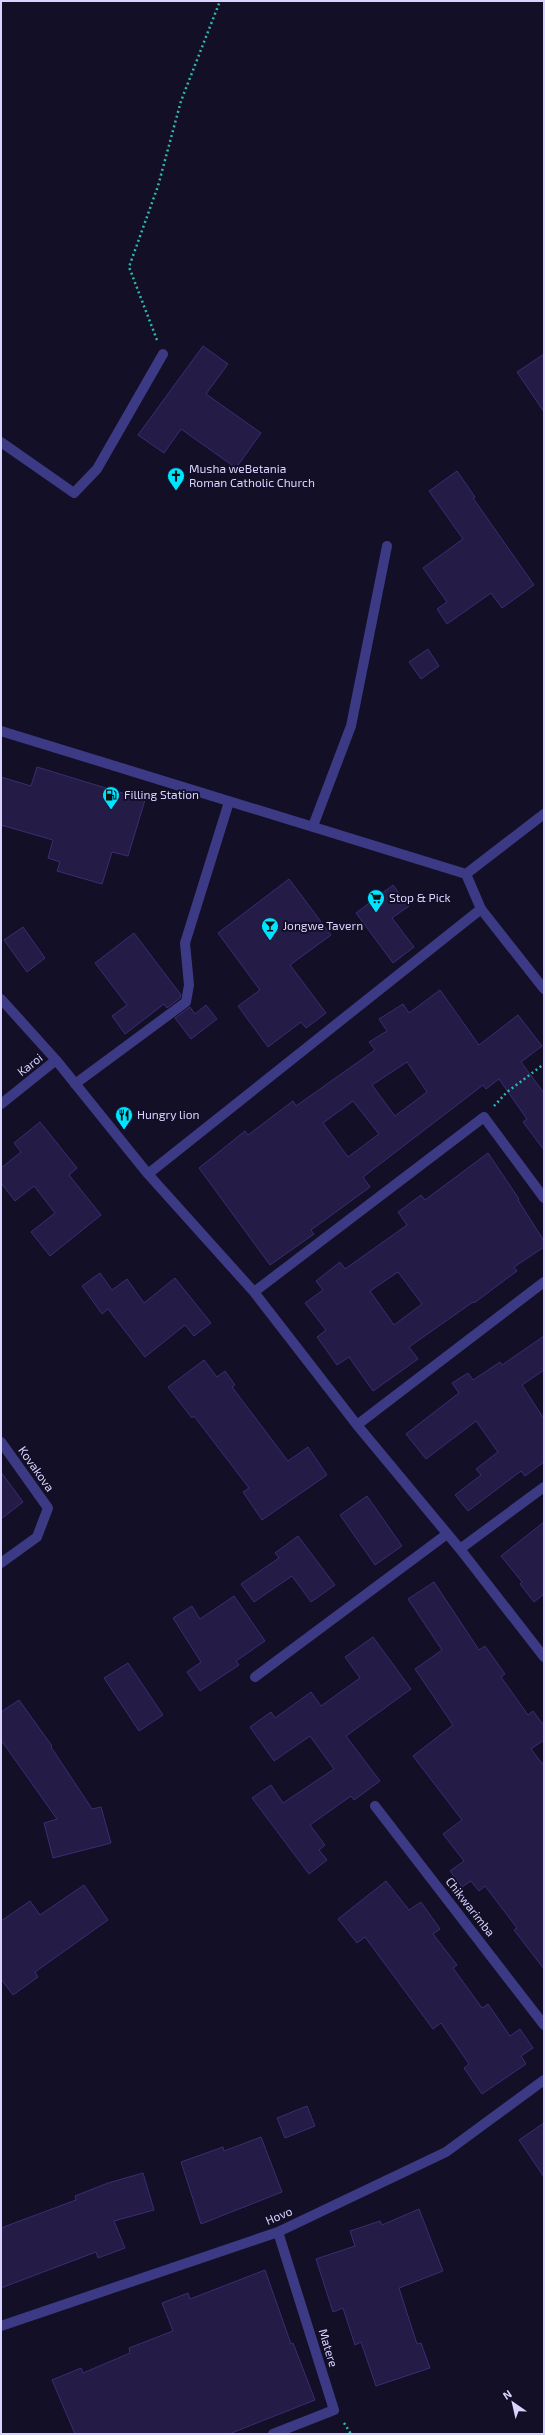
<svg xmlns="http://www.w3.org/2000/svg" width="545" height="2435" font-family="'Exo 2',sans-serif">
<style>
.building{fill:#241b47;stroke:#3b2d73;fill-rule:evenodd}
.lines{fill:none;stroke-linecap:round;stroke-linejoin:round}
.path{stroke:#2fb8b0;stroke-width:2.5;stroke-dasharray:2 3;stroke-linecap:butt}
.service{stroke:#3d3a85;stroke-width:10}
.minor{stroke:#3d3a85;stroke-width:10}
.tertiary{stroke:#3d3a85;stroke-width:10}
.labels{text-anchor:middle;stroke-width:4;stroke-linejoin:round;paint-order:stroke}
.poi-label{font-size:12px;fill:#d9d4ff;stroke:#130f26;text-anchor:start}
.street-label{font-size:12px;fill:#d9d4ff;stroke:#130f26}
</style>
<rect width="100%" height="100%" fill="#130f26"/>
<!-- building -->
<path class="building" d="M 203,346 L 228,364 L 206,394 L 261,433 L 236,468 L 181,429 L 164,453 L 138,435 Z
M 544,354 L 544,412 L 517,372 Z
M 457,471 L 475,497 L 473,498 L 534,585 L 502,608 L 491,593 L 447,624 L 437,609 L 447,602 L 423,568 L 463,539 L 429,491 Z
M 428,649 L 439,666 L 421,679 L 409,662 Z
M 37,767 L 145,800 L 128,856 L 112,852 L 102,884 L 57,871 L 60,862 L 48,858 L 53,840 L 1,825 L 1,777 L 31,786 Z
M 289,879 L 331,935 L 290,965 L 326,1013 L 306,1028 L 301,1022 L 268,1047 L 238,1006 L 260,990 L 218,933 Z
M 393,885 L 409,906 L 392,918 L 414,947 L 393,963 L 356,913 Z
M 23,927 L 45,958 L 27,972 L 4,940 Z
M 134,933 L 181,995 L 180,998 L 167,1008 L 164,1004 L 125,1034 L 112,1016 L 127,1005 L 95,963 Z
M 440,990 L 479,1045 L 518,1015 L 542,1046 L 521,1062 L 544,1093 L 544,1150 L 523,1122 L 527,1119 L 499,1079 L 486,1089 L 483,1085 L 363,1177 L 370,1187 L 311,1230 L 314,1234 L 270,1265 L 199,1168 L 245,1131 L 248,1135 L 293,1101 L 296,1106 L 375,1050 L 369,1042 L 387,1031 L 379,1019 L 403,1004 L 409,1013 ZM 407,1062 L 427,1092 L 395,1116 L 372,1085 ZM 353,1101 L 379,1134 L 348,1157 L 323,1123 Z
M 206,1005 L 217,1019 L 191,1039 L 175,1018 L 190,1007 L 195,1014 Z
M 40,1122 L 77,1168 L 69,1175 L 101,1215 L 50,1256 L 31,1232 L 55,1213 L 34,1186 L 15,1201 L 1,1183 L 1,1168 L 21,1152 L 14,1143 Z
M 488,1153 L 519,1199 L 518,1200 L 544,1241 L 544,1247 L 514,1267 L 517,1271 L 474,1303 L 473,1302 L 409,1347 L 418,1359 L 373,1391 L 349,1357 L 337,1365 L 317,1337 L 326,1330 L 305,1303 L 323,1290 L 316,1281 L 340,1262 L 345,1269 L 407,1225 L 398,1212 L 421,1195 L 425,1200 ZM 398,1272 L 422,1304 L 394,1325 L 370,1291 Z
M 100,1273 L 112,1290 L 127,1279 L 144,1303 L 175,1278 L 211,1323 L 194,1336 L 185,1325 L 145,1357 L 108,1309 L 102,1314 L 82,1286 Z
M 544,1336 L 544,1370 L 522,1385 L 544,1419 L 544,1462 L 525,1476 L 521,1471 L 468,1511 L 455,1495 L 481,1475 L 476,1469 L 498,1452 L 476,1421 L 426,1459 L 406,1434 L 459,1393 L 452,1383 L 468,1373 L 473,1380 L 500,1362 L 502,1365 Z
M 204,1360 L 217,1377 L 225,1371 L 235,1385 L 232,1387 L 288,1461 L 308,1447 L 327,1475 L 262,1520 L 243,1492 L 249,1488 L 194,1416 L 192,1418 L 168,1387 Z
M 1,1472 L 23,1502 L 1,1519 Z
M 367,1496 L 402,1546 L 375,1565 L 340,1515 Z
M 544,1522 L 544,1594 L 534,1602 L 520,1584 L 522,1582 L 501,1556 Z
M 298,1536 L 335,1585 L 311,1602 L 292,1576 L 254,1602 L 241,1584 L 279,1558 L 275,1553 Z
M 434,1582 L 479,1650 L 485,1646 L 505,1674 L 501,1677 L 528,1715 L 533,1711 L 544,1726 L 544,1740 L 531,1749 L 544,1766 L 544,1969 L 514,1930 L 517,1928 L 485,1886 L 479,1891 L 471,1881 L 462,1887 L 450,1871 L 464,1861 L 443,1834 L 462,1820 L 413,1756 L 453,1725 L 415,1669 L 442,1650 L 408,1599 Z
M 234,1596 L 265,1641 L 236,1661 L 239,1665 L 200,1691 L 187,1672 L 201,1662 L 173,1618 L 192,1606 L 200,1619 Z
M 373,1637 L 411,1689 L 346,1736 L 380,1781 L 354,1800 L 351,1796 L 310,1825 L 325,1845 L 319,1850 L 327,1860 L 309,1874 L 252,1798 L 271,1785 L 283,1803 L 334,1769 L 310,1736 L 274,1761 L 250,1727 L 271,1712 L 275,1718 L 311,1692 L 321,1706 L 360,1678 L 345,1657 Z
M 128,1663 L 163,1715 L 139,1731 L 104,1678 Z
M 19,1700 L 52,1746 L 51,1747 L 92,1809 L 101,1807 L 111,1843 L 53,1858 L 44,1823 L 57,1819 L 1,1740 L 1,1712 Z
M 386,1881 L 409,1910 L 421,1902 L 440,1929 L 433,1934 L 457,1965 L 453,1968 L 482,2008 L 488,2004 L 510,2036 L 520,2029 L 533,2048 L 521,2056 L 526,2064 L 482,2094 L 464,2068 L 469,2064 L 441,2023 L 433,2029 L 365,1937 L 357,1943 L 338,1919 Z
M 84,1885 L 108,1920 L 35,1972 L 38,1977 L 13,1995 L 1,1979 L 1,1921 L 30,1901 L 40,1915 Z
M 307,2106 L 315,2126 L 285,2138 L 277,2118 Z
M 544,2123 L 544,2177 L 519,2140 Z
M 261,2137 L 282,2192 L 201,2224 L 181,2162 L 223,2147 L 224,2151 Z
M 143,2173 L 154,2210 L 114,2221 L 125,2248 L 98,2258 L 96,2252 L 1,2288 L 1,2228 L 76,2200 L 75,2196 L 108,2183 Z
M 419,2209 L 443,2271 L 399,2288 L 417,2344 L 421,2343 L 430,2368 L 376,2386 L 361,2342 L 355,2345 L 343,2308 L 333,2312 L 316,2259 L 355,2246 L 350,2231 L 380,2221 L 382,2225 Z
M 265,2270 L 291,2344 L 293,2343 L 315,2400 L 229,2434 L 75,2434 L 52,2380 L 81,2368 L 83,2373 L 130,2353 L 129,2348 L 173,2331 L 162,2303 L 188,2293 L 190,2299 Z"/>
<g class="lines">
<!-- path -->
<path class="path" d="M 157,340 L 129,267 L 158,186 L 181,101 L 220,1
M 494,1106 L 507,1092 L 544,1064
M 344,2423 L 351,2434"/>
<!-- service -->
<path class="service" d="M 1,442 L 74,493 L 97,469 L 163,354
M 313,826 L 351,726 L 387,546
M 75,1084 L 186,1002 L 189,985 L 185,943 L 229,802
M 255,1677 L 447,1534"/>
<!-- minor -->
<path class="minor" d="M 1,999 L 56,1060 L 148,1174 L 254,1292 L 357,1425 L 460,1549 L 544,1657
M 1,1104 L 56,1060
M 148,1174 L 481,909
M 254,1292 L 484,1117 L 544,1198
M 357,1425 L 544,1282
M 1,1442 L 48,1508 L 37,1537 L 1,1563
M 460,1549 L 544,1487
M 375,1806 L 544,2025
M 1,2326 L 278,2232 L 446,2152 L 544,2080
M 273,2434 L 334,2410 L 278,2232"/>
<!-- tertiary -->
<path class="tertiary" d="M 1,731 L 466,874 L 544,814
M 466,874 L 481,909 L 544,989"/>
</g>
<!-- icons -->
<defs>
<g id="church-pin" transform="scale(0.9)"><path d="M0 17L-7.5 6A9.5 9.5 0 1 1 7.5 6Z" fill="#00e5ff" stroke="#130f26"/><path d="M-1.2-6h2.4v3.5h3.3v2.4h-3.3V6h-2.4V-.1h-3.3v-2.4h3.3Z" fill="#111"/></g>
<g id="fuel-pin" transform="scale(0.9)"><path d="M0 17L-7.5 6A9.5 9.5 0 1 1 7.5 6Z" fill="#00e5ff" stroke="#130f26"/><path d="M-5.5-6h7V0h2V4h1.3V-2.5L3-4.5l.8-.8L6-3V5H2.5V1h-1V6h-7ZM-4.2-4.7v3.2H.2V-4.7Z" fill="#111"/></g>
<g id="supermarket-pin" transform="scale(0.9)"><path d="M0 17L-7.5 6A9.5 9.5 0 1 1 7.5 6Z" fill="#00e5ff" stroke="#130f26"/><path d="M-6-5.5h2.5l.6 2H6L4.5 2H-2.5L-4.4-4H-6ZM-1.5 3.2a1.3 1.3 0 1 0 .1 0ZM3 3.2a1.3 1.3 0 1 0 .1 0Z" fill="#111"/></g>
<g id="bar-pin" transform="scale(0.9)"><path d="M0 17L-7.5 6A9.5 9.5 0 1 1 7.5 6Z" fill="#00e5ff" stroke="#130f26"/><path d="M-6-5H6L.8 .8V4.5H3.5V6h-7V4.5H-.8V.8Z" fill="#111"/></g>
<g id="restaurant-pin" transform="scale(0.9)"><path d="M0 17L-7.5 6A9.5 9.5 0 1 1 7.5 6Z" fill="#00e5ff" stroke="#130f26"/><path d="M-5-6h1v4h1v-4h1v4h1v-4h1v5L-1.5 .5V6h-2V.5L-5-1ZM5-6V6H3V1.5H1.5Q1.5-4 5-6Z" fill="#111"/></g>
</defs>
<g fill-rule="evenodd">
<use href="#church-pin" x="176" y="476"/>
<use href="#fuel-pin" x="111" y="795"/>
<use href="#supermarket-pin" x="376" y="898"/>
<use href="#bar-pin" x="270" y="926"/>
<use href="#restaurant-pin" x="124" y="1115"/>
</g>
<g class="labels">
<!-- poi labels -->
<g class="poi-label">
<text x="189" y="473">Musha weBetania<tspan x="189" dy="14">Roman Catholic Church</tspan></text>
<text x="124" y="799">Filling Station</text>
<text x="389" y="902">Stop &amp; Pick</text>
<text x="283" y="930">Jongwe Tavern</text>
<text x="137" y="1119">Hungry lion</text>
</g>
<!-- street labels -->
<g class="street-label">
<text transform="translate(30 1065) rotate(-38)" y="4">Karoi</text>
<text transform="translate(36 1469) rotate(55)" y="4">Kovakova</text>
<text transform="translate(470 1907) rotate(52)" y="4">Chikwarimba</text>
<text transform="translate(279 2216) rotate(-23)" y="4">Hovo</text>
<text transform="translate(328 2348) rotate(73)" y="4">Matere</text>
</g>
</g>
<!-- border -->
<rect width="545" height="2435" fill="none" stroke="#d9d4ff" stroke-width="4"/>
<!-- north arrow -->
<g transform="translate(513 2403) rotate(326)" stroke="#130f26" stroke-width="3" paint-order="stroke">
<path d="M0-3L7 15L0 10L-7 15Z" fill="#d9d4ff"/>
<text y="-6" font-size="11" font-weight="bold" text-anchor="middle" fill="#d9d4ff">N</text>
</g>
</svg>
